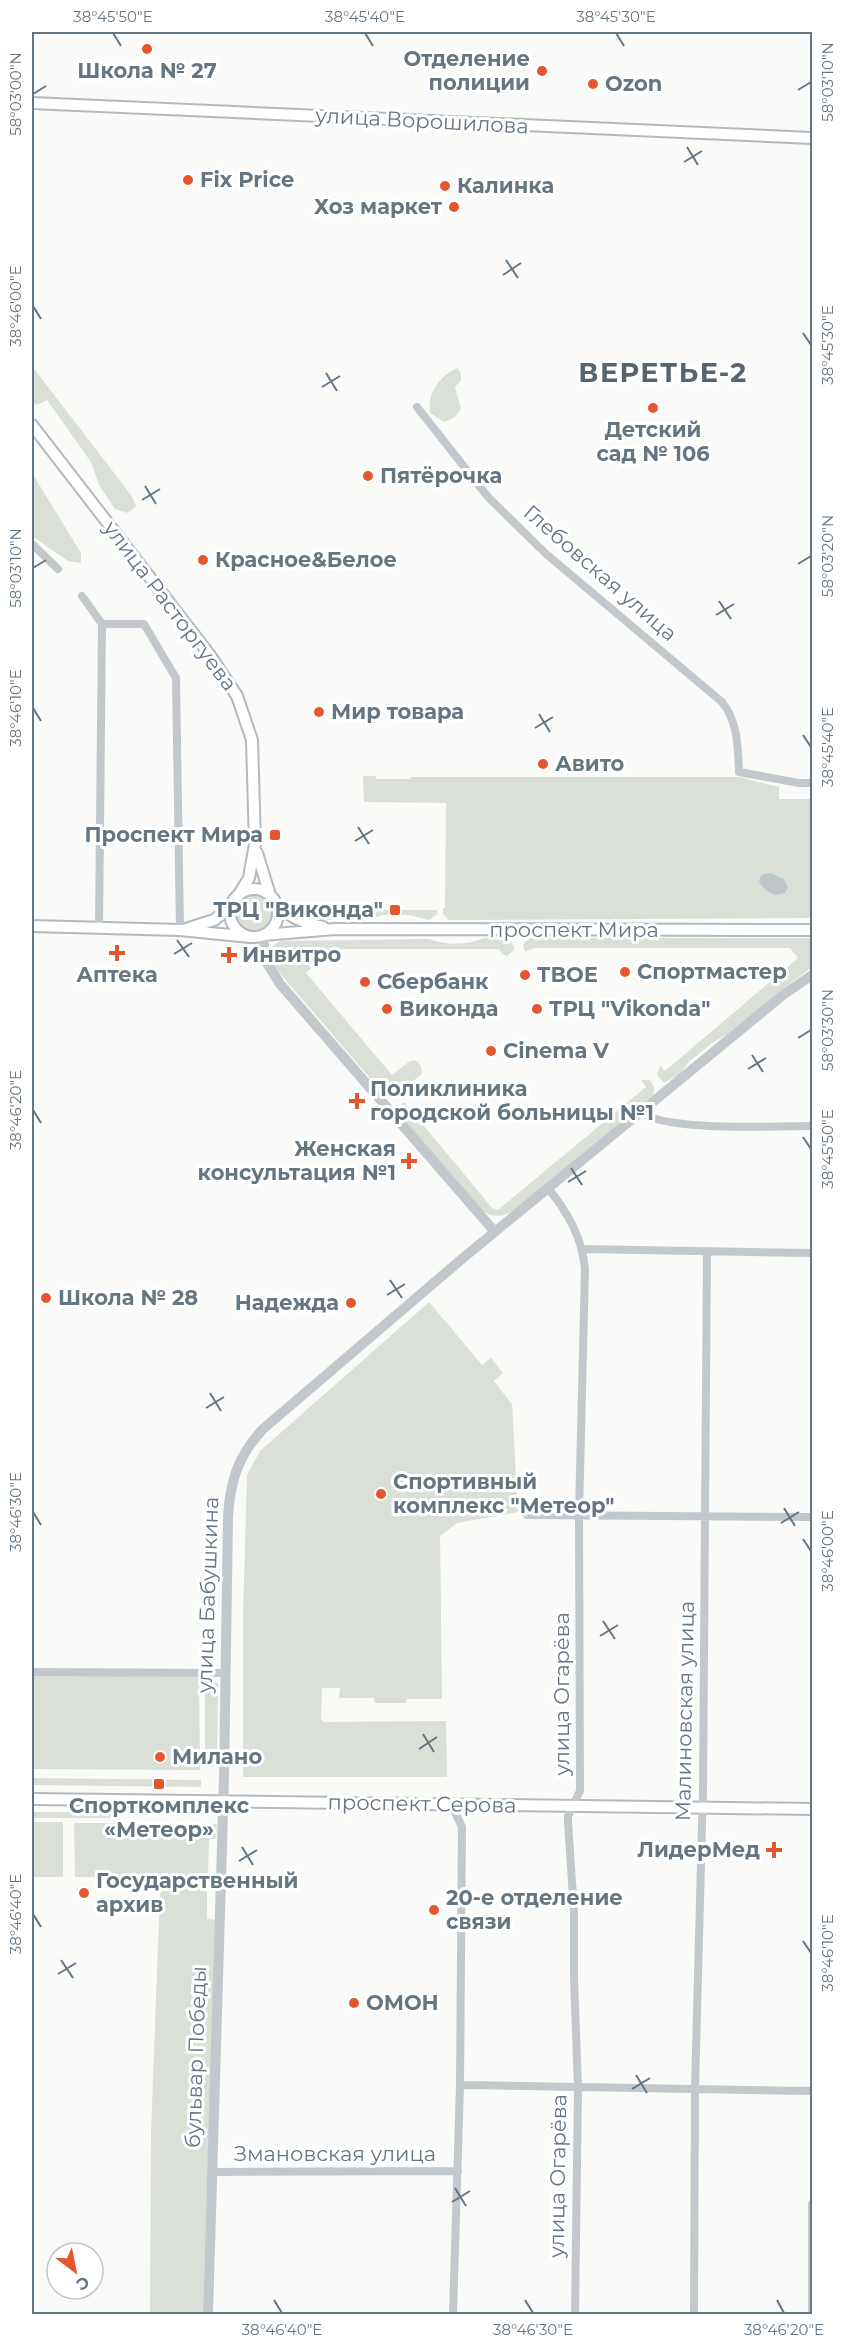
<svg xmlns="http://www.w3.org/2000/svg" width="844" height="2346" font-family="Montserrat,sans-serif">
<style>
.green{fill:#dadfd7}
.water{fill:#bbc7cb}
.lines{fill:none;stroke-linecap:round;stroke-linejoin:round}
.secondary-casing{stroke:#b3babf;stroke-width:14}
.minor{stroke:#c3c8cc;stroke-width:8}
.tertiary{stroke:#c3c8cc;stroke-width:10}
.secondary{stroke:#fff;stroke-width:10}
.ticks{fill:none;stroke:#657683;stroke-width:2}
.poi-dot{fill:#e4572e;stroke:#fff;stroke-width:2}
.labels{text-anchor:middle;stroke-width:6;stroke-linejoin:round;paint-order:stroke}
.poi-label{font-size:21px;font-weight:bold;fill:#657683;stroke:#fff;text-anchor:start}
.street-label{font-size:21px;fill:#657683;stroke:#fff}
.district-label{font-size:27px;font-weight:bold;letter-spacing:1.5px;fill:#57646e;stroke:#fff}
.neatline{fill:none;stroke:#657683;stroke-width:2}
.ticks-label{font-size:15px;text-anchor:middle;fill:#657683}
</style>
<rect width="100%" height="100%" fill="#fafaf8"/>
<!-- green -->
<path class="green" d="M 32,366 L 131,495 L 136,506 L 128,513 L 115,509 L 99,485 L 91,462 L 47,400 L 37,405 L 32,402 Z
M 457,368 L 461,373 L 461,380 L 455,387 L 461,409 L 455,417 L 444,422 L 430,413 C 427,393 440,376 457,368 Z
M 32,473 L 81,553 L 81,563 L 68,561 L 32,536 Z
M 363,776 L 376,776 L 376,779 L 410,779 L 410,777 L 739,777 L 779,787 L 779,799 L 812,799 L 812,918 L 449,920 L 443,914 L 443,908 L 445,908 L 446,803 L 364,802 Z
M233 913a21 21 0 1 1 42 0a21 21 0 1 1-42 0Z
M 298,909 L 340,909 L 340,916 C 328,924 310,920 298,915 Z
M 352,910 L 437,910 L 437,914 L 429,920 L 409,915 L 384,915 L 360,921 L 352,915 Z
M 484,938 L 509,940 L 514,946 L 514,950 L 507,956 L 503,954 L 499,949 L 323,949 L 307,962 L 311,968 L 306,973 L 392,1075 L 410,1061 L 415,1060 L 421,1066 L 422,1074 L 391,1098 L 387,1098 L 272,964 C 268,954 270,945 281,941 L 429,939 C 447,946 466,945 484,938 Z
M 530,938 L 812,938 L 812,967 L 779,992 L 733,1031 L 712,1043 L 689,1062 L 680,1074 L 664,1083 L 657,1075 L 660,1065 L 665,1071 L 798,958 L 790,948 L 534,948 L 525,952 L 523,944 Z
M 641,1080 L 650,1080 C 654,1085 655,1089 653,1095 L 513,1211 C 502,1217 493,1218 481,1210 L 397,1112 L 398,1107 L 404,1102 L 493,1209 L 498,1210 L 646,1087 Z
M 429,1302 L 482,1365 L 491,1358 L 503,1373 L 494,1381 L 512,1404 L 518,1512 L 457,1523 L 440,1536 L 442,1699 L 407,1699 L 406,1703 L 375,1703 L 374,1698 L 339,1698 L 340,1688 L 322,1688 L 321,1718 L 323,1722 L 446,1721 L 447,1777 L 243,1777 L 243,1617 L 247,1475 L 260,1451 Z
M 32,1675 L 199,1677 L 200,1770 L 32,1769 Z
M 205,1677 L 213,1678 L 218,1684 L 217,1767 L 205,1766 Z
M 32,1778 L 201,1780 L 201,1787 L 32,1785 Z
M 32,1812 L 107,1812 L 113,1815 L 113,1818 L 32,1818 Z
M 32,1822 L 63,1822 L 63,1877 L 32,1877 Z
M 74,1823 L 114,1823 L 115,1830 L 139,1830 L 140,1824 L 217,1824 L 216,1839 L 209,1839 L 208,1874 L 216,1874 L 216,1879 L 75,1877 Z
M 165,1886 L 207,1888 L 207,1919 L 216,1920 L 203,2314 L 150,2314 L 151,2133 L 160,1891 Z"/>
<!-- water -->
<path class="water" d="M 771,873 L 784,879 L 788,888 L 785,893 L 775,895 L 767,891 L 759,882 L 761,875 Z"/>
<g class="lines">
<!-- secondary casing -->
<g class="secondary-casing">
<path id="secondary" d="M 32,103 L 812,138
M 32,425 L 209,654 L 237,696 L 252,740 L 255,844 L 249,878 L 238,896
M 257,853 L 270,895
M230 913a24 24 0 1 1 48 0a24 24 0 1 1-48 0Z
M 276,904 C 290,918 305,923 323,927
M 32,926 L 180,930 L 250,937
M 186,929 L 214,920 L 232,906
M 263,935 L 335,929 L 812,930
M 32,1799 L 812,1809"/>
</g>
<!-- minor -->
<path class="minor" d="M 417,407 L 488,497 L 545,553 L 722,702 C 738,722 738,747 739,772 L 799,783 L 812,783
M 32,544 L 58,569
M 82,596 L 102,624
M 102,624 L 144,624 L 176,678 L 180,930
M 99,928 L 102,624
M 640,1111 C 661,1132 778,1126 812,1126
M 548,1188 C 568,1213 582,1237 585,1269 L 579,1514 L 580,1791 L 568,1816 L 568,1822 L 574,1912 L 574,1978 L 578,2088 L 575,2314
M 583,1249 L 812,1253
M 527,1515 L 812,1517
M 32,1672 L 225,1673
M 451,1804 L 462,1827 L 460,2085 L 453,2314
M 460,2085 L 812,2091
M 212,2172 L 458,2171
M 694,2314 L 695,2088 L 703,1788 L 707,1252
M 812,2314 L 812,2204"/>
<!-- tertiary -->
<path class="tertiary" d="M 263,935 L 265,960 L 280,984 L 495,1232
M 208,2314 L 224,1778 L 228,1517 C 230,1481 238,1456 263,1429 L 463,1258 L 783,995 L 812,975"/>
<!-- secondary -->
<use href="#secondary" class="secondary"/>
</g>
<!-- ticks -->
<path class="ticks" d="M 113,33 L 121,46M 365,33 L 373,46M 616,33 L 624,46M 798,90 L 811,82M 33,94 L 46,86M 687,147 L 698,165M 684,162 L 702,151M 506,260 L 518,278M 503,275 L 521,263M 33,306 L 41,319M 803,333 L 811,345M 326,373 L 337,391M 322,387 L 340,376M 145,486 L 156,504M 142,500 L 160,489M 798,564 L 811,556M 33,568 L 46,560M 719,601 L 731,619M 716,615 L 734,604M 33,708 L 41,721M 539,714 L 550,732M 535,728 L 553,717M 803,735 L 811,747M 358,827 L 369,844M 355,841 L 373,830M 177,940 L 189,957M 174,954 L 192,943M 798,1038 L 811,1030M 752,1055 L 763,1072M 748,1069 L 766,1058M 33,1110 L 41,1123M 803,1137 L 811,1149M 571,1168 L 582,1185M 568,1182 L 586,1171M 390,1280 L 402,1298M 387,1295 L 405,1284M 210,1393 L 221,1411M 206,1408 L 224,1397M 784,1508 L 795,1526M 33,1512 L 41,1525M 781,1523 L 799,1512M 803,1539 L 811,1551M 603,1621 L 615,1639M 600,1636 L 618,1625M 423,1734 L 434,1752M 419,1749 L 437,1737M 242,1847 L 253,1865M 239,1861 L 257,1850M 33,1914 L 41,1927M 803,1941 L 811,1953M 61,1960 L 73,1978M 58,1974 L 76,1963M 636,2075 L 647,2093M 632,2089 L 650,2078M 455,2188 L 466,2206M 452,2202 L 470,2191M 274,2300 L 282,2313M 525,2300 L 533,2313M 777,2300 L 784,2313"/>
<!-- markers -->
<g class="poi-dot">
<circle cx="147" cy="49" r="6"/>
<circle cx="542" cy="71" r="6"/>
<circle cx="593" cy="84" r="6"/>
<circle cx="188" cy="180" r="6"/>
<circle cx="445" cy="186" r="6"/>
<circle cx="454" cy="207" r="6"/>
<circle cx="653" cy="408" r="6"/>
<circle cx="368" cy="476" r="6"/>
<circle cx="203" cy="560" r="6"/>
<circle cx="319" cy="712" r="6"/>
<circle cx="543" cy="764" r="6"/>
<rect x="269" y="829" width="12" height="12" rx="3"/>
<rect x="389" y="904" width="12" height="12" rx="3"/>
<path d="M114 944h6v6h6v6h-6v6h-6v-6h-6v-6h6z"/>
<path d="M226 946h6v6h6v6h-6v6h-6v-6h-6v-6h6z"/>
<circle cx="625" cy="972" r="6"/>
<circle cx="525" cy="975" r="6"/>
<circle cx="365" cy="982" r="6"/>
<circle cx="387" cy="1009" r="6"/>
<circle cx="537" cy="1009" r="6"/>
<circle cx="491" cy="1051" r="6"/>
<path d="M354 1092h6v6h6v6h-6v6h-6v-6h-6v-6h6z"/>
<path d="M406 1152h6v6h6v6h-6v6h-6v-6h-6v-6h6z"/>
<circle cx="46" cy="1298" r="6"/>
<circle cx="351" cy="1303" r="6"/>
<circle cx="381" cy="1494" r="6"/>
<circle cx="160" cy="1757" r="6"/>
<rect x="153" y="1778" width="12" height="12" rx="3"/>
<path d="M771 1841h6v6h6v6h-6v6h-6v-6h-6v-6h6z"/>
<circle cx="84" cy="1893" r="6"/>
<circle cx="434" cy="1910" r="6"/>
<circle cx="354" cy="2003" r="6"/>
</g>
<g class="labels">
<!-- poi labels -->
<g class="poi-label">
<text x="530" y="66" text-anchor="end">Отделение<tspan x="530" dy="24">полиции</tspan></text>
<text x="147" y="78" text-anchor="middle">Школа № 27</text>
<text x="605" y="91">Ozon</text>
<text x="200" y="187">Fix Price</text>
<text x="457" y="193">Калинка</text>
<text x="442" y="214" text-anchor="end">Хоз маркет</text>
<text x="653" y="437" text-anchor="middle">Детский<tspan x="653" dy="24">сад № 106</tspan></text>
<text x="380" y="483">Пятёрочка</text>
<text x="215" y="567">Красное&amp;Белое</text>
<text x="331" y="719">Мир товара</text>
<text x="555" y="771">Авито</text>
<text x="263" y="842" text-anchor="end">Проспект Мира</text>
<text x="383" y="917" text-anchor="end">ТРЦ "Виконда"</text>
<text x="242" y="962">Инвитро</text>
<text x="637" y="979">Спортмастер</text>
<text x="117" y="982" text-anchor="middle">Аптека</text>
<text x="537" y="982">ТВОЕ</text>
<text x="377" y="989">Сбербанк</text>
<text x="399" y="1016">Виконда</text>
<text x="549" y="1016">ТРЦ "Vikonda"</text>
<text x="503" y="1058">Cinema V</text>
<text x="370" y="1096">Поликлиника<tspan x="370" dy="24">городской больницы №1</tspan></text>
<text x="396" y="1156" text-anchor="end">Женская<tspan x="396" dy="24">консультация №1</tspan></text>
<text x="58" y="1305">Школа № 28</text>
<text x="339" y="1310" text-anchor="end">Надежда</text>
<text x="393" y="1489">Спортивный<tspan x="393" dy="24">комплекс "Метеор"</tspan></text>
<text x="172" y="1764">Милано</text>
<text x="159" y="1813" text-anchor="middle">Спорткомплекс<tspan x="159" dy="24">«Метеор»</tspan></text>
<text x="760" y="1857" text-anchor="end">ЛидерМед</text>
<text x="96" y="1888">Государственный<tspan x="96" dy="24">архив</tspan></text>
<text x="446" y="1905">20-е отделение<tspan x="446" dy="24">связи</tspan></text>
<text x="366" y="2010">ОМОН</text>
</g>
<!-- street labels -->
<g class="street-label">
<text transform="translate(422 121) rotate(3)" y="7">улица Ворошилова</text>
<text transform="translate(600 573) rotate(41)" y="7">Глебовская улица</text>
<text transform="translate(170 606) rotate(53)" y="7">улица Расторгуева</text>
<text x="574" y="937">проспект Мира</text>
<text transform="translate(208 1595) rotate(-88)" y="7">улица Бабушкина</text>
<text transform="translate(562 1694) rotate(-90)" y="7">улица Огарёва</text>
<text transform="translate(685 1711) rotate(-89)" y="7">Малиновская улица</text>
<text transform="translate(422 1804) rotate(1)" y="7">проспект Серова</text>
<text transform="translate(196 2057) rotate(-88)" y="7">бульвар Победы</text>
<text x="335" y="2161">Змановская улица</text>
<text transform="translate(558 2176) rotate(-89)" y="7">улица Огарёва</text>
</g>
<!-- district labels -->
<g class="district-label">
<text x="663" y="382">ВЕРЕТЬЕ-2</text>
</g>
</g>
<!-- border -->
<rect width="844" height="2346" fill="none" stroke="#ffffff" stroke-width="66"/>
<!-- north arrow -->
<g transform="translate(75 2271) rotate(148)"><circle r="28" fill="#ffffff" stroke="#c1c8cd" stroke-width="1.5"/>
<path d="M0-4.5L10 22L0 15L-10 22Z" fill="#e4572e"/>
<text y="-9" font-size="16" font-weight="bold" text-anchor="middle" fill="#657683">С</text>
</g>
<rect x="33" y="33" width="778" height="2280" class="neatline"/>
<g class="ticks-label">
<text x="113" y="22">38°45'50"E</text>
<text x="365" y="22">38°45'40"E</text>
<text x="616" y="22">38°45'30"E</text>
<text transform="translate(828 82) rotate(-90)" y="5">58°03'10"N</text>
<text transform="translate(16 94) rotate(-90)" y="5">58°03'00"N</text>
<text transform="translate(16 306) rotate(-90)" y="5">38°46'00"E</text>
<text transform="translate(828 345) rotate(-90)" y="5">38°45'30"E</text>
<text transform="translate(828 556) rotate(-90)" y="5">58°03'20"N</text>
<text transform="translate(16 568) rotate(-90)" y="5">58°03'10"N</text>
<text transform="translate(16 708) rotate(-90)" y="5">38°46'10"E</text>
<text transform="translate(828 747) rotate(-90)" y="5">38°45'40"E</text>
<text transform="translate(828 1030) rotate(-90)" y="5">58°03'30"N</text>
<text transform="translate(16 1110) rotate(-90)" y="5">38°46'20"E</text>
<text transform="translate(828 1149) rotate(-90)" y="5">38°45'50"E</text>
<text transform="translate(16 1512) rotate(-90)" y="5">38°46'30"E</text>
<text transform="translate(828 1551) rotate(-90)" y="5">38°46'00"E</text>
<text transform="translate(16 1914) rotate(-90)" y="5">38°46'40"E</text>
<text transform="translate(828 1953) rotate(-90)" y="5">38°46'10"E</text>
<text x="282" y="2335">38°46'40"E</text>
<text x="533" y="2335">38°46'30"E</text>
<text x="784" y="2335">38°46'20"E</text>
</g>
</svg>
